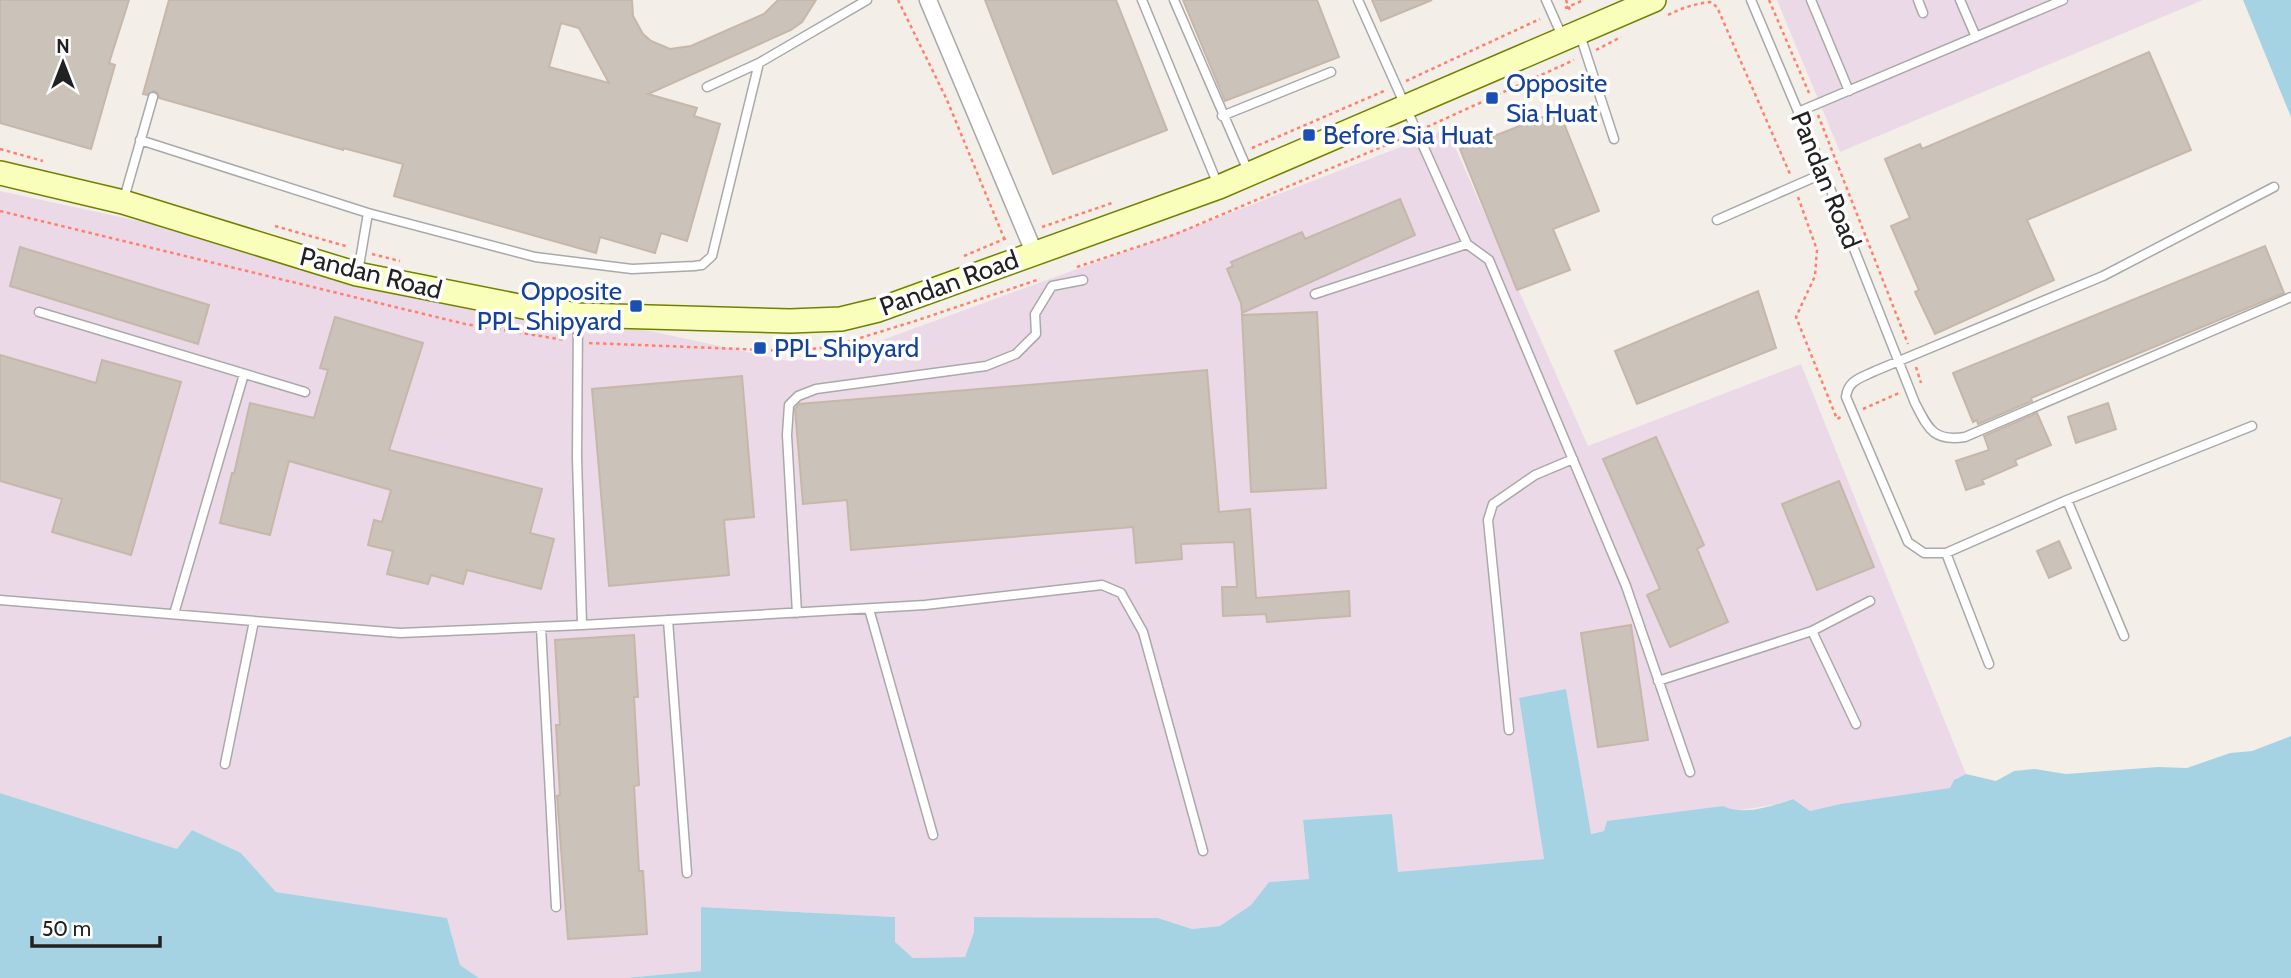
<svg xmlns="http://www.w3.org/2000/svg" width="2291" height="978" font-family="Cabin,sans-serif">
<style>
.industrial{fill:#ecd9e8}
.water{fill:#a5d3e3}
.building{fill:#cbc2ba;stroke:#c6b7a9;stroke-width:2;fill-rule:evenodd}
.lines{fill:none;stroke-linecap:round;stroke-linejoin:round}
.lane-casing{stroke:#a9a9a9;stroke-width:11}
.street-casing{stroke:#a9a9a9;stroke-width:19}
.secondary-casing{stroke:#6f8200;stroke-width:26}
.path{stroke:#ff806d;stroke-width:2.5;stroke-dasharray:3.5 3.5;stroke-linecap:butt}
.lane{stroke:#fff;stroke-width:8}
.street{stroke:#fff;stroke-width:16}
.secondary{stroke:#f9ffba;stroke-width:23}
.transit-dot{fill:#1a4fb4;stroke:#fff;stroke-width:2.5}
.labels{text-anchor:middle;stroke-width:7;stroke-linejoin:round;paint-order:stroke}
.transit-label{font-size:26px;fill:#164399;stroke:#fff;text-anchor:start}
.street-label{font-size:26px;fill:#222;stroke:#fff}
</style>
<rect width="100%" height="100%" fill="#f3efe8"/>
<!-- industrial -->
<path class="industrial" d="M 1777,0 L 2203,0 L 1840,152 Z
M 1447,129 L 1588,446 L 1801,364 L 1966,774 L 1954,780 L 1951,788 L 1840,804 L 1810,811 L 1793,799 L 1773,805 L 1734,811 L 1723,806 L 1590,834 L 1566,689 L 1519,699 L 1544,859 L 1398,873 L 1303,821 L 1309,879 L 1269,882 L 1251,905 L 1220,926 L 1192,929 L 1158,918 L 974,917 L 974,932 L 965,957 L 913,958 L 895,943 L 895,917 L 701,907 L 701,971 L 625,978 L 479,978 L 460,965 L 447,918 L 276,892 L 241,853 L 192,830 L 177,850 L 0,793 L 0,191 L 789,361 L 844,354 L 1220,217 Z"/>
<!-- water -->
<path class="water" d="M 2243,0 L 2291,0 L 2291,117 Z
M 1566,689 L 1591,834 L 1604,831 L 1607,821 L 1723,806 C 1744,816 1772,806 1793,799 L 1810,811 L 1840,804 L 1950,788 L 1954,780 L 1966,774 L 1996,781 L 2014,771 L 2035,769 L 2066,774 L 2158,767 L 2187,768 L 2230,753 L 2252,751 L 2291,736 L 2291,978 L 625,978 L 701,971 L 701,907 L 895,917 L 895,942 L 913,958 L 965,957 L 974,932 L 974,917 L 1158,918 L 1192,929 L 1220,926 L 1251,905 L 1269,882 L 1309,879 L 1303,820 L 1392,814 L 1398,872 L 1544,859 L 1519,698 Z
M 0,793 L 177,849 L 192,830 L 241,853 L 276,892 L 447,918 L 460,965 L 479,978 L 0,978 Z"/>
<!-- building -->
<path class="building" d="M 0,0 L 129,0 L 109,63 L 115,65 L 91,149 L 0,123 Z
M 169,0 L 632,0 L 633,16 L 643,34 L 651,41 L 670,49 L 691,46 L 764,14 L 778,0 L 816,0 L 802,22 L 791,30 L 648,94 L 697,108 L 694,116 L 720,124 L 687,241 L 661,233 L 655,253 L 600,237 L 596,253 L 394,196 L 403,164 L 343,148 L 343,150 L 159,98 L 158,93 L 154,91 L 147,95 L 143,94 ZM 561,23 L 579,28 L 609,83 L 549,67 Z
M 985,0 L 1116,0 L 1167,130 L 1053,174 Z
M 1183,0 L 1317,0 L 1339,57 L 1225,101 Z
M 1372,0 L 1432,0 L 1381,21 Z
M 2149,52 L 2191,150 L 2027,220 L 2054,280 L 1935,334 L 1915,292 L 1919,290 L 1891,226 L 1910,218 L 1885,159 L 1920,144 L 1922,149 Z
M 1559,111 L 1599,211 L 1553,229 L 1570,270 L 1517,290 L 1460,149 Z
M 1400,199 L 1415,235 L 1242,313 L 1241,303 L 1227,269 L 1233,266 L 1231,262 L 1302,232 L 1305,239 Z
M 2265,246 L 2284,293 L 2031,398 L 2032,401 L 1978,424 L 1977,420 L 1973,422 L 1953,373 Z
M 20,247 L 209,305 L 198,344 L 10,286 Z
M 1758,291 L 1776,348 L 1637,404 L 1615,351 Z
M 1317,312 L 1326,488 L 1251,492 L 1242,315 Z
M 335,317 L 423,343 L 389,450 L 542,489 L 530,533 L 554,539 L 541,589 L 467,570 L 463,584 L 431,575 L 428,584 L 387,574 L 393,551 L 368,545 L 374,520 L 382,522 L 391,490 L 289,461 L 270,535 L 220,523 L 232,473 L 234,474 L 250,403 L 314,418 L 328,370 L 320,368 Z
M 0,355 L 96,383 L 102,360 L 181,382 L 131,555 L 52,532 L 62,499 L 0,481 Z
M 1207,370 L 1219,512 L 1250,509 L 1256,598 L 1349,591 L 1350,616 L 1267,622 L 1266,614 L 1223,616 L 1222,587 L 1237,587 L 1234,542 L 1181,544 L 1182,559 L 1136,563 L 1133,527 L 851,550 L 847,500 L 803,504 L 795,409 L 799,404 Z
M 742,376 L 754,517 L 724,520 L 729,575 L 609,586 L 592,389 Z
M 2108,403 L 2116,429 L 2076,443 L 2068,417 Z
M 2037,413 L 2051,445 L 2015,460 L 2017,465 L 1982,480 L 1984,484 L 1966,490 L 1956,461 L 1989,450 L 1984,436 Z
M 1656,437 L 1704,545 L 1697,549 L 1728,622 L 1670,647 L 1647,595 L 1660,589 L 1603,459 Z
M 1839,481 L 1874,567 L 1817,590 L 1782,504 Z
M 2059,541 L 2071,568 L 2049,578 L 2037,551 Z
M 1631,625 L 1648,740 L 1598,747 L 1581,633 Z
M 634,635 L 638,697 L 634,697 L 639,785 L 634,786 L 639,871 L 643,871 L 647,934 L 568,939 L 557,796 L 560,795 L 556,725 L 560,725 L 555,640 Z"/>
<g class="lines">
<!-- lane casing -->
<g class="lane-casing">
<path id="lane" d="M 1142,0 L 1218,185
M 1174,0 L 1248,171
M 1358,0 L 1467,244 L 1489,260 L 1626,586 L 1690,772
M 1546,0 L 1562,36
M 1751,0 L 1824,173 L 1915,403 C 1928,428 1933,442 1965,437 L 2291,297
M 1811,0 L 1849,91
M 1918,0 L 1923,13
M 1960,0 L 1976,37
M 1580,35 L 1614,139
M 707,87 L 759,63 L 867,0
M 1798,112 L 2063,0
M 1222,116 L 1331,72
M 140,140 L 368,213 L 535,257 L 632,269 L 694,266 L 702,265 L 712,256 L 759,63
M 123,202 L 153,97
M 1717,220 L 1824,173
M 358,272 L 368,213
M 1315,294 L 1467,244
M 39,312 L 305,392
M 578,317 L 577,458 L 582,625
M 2252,426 L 2067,500 L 1946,553 L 1924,553 L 1908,542 L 1846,397 C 1848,380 1861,378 1875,371 L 2103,276 L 2274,187
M 2067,500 L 2124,636
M 1946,553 L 1989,664
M 0,600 L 400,633 L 582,625 L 925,605 L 1102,585 L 1121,593 L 1143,632 L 1203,851
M 869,609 L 933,835
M 797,613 L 787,435 L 789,405 L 798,396 L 816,389 L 986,366 L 1016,354 L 1036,334 L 1035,314 L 1052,286 L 1083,280
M 174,614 L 244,374
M 668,620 L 687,873
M 541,627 L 556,907
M 1812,631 L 1856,724
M 1658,681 L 1812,631 L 1870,601
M 1509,730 L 1488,520 L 1493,504 L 1535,475 L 1573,459
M 225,764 L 254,621"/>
</g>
<!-- street casing -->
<g class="street-casing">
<path id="street" d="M 928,0 L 1034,252"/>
</g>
<!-- secondary casing -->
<g class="secondary-casing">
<path id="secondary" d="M 0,173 L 123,202 L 357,274 L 529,308 L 578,315 L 790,321 L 841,319 L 878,310 L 1219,187 L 1654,0"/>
</g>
<!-- path -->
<path class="path" d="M 898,0 L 947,100 L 1004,238
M 1566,0 L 1571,13
M 1769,0 L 1809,93
M 1565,8 L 1584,0
M 1668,15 C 1682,8 1694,4 1710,2 L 1717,7 L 1790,174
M 1596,50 L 1621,37
M 1406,81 L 1540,19
M 1818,115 L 1908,344
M 1427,127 L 1574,60
M 1252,148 L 1384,91
M 0,149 L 43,161
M 1798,197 L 1817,250 L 1815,276 L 1796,317 L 1837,419 L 1841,417
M 0,211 L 465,324 L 565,340
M 275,226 L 349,247
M 1042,227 L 1112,203
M 372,254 L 400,261
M 964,256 L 1009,237
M 1077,267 L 1176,234 L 1405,137
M 589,343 L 790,351 L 831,347 L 915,321 L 1040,279
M 1916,367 L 1921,383
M 1863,409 L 1899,393"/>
<!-- lane -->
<use href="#lane" class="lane"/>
<!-- street -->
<use href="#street" class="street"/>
<!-- secondary -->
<use href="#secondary" class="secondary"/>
</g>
<!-- markers -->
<g class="transit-dot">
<rect x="1485" y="91" width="14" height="14" rx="3.5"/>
<rect x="1302" y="128" width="14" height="14" rx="3.5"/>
<rect x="629" y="299" width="14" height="14" rx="3.5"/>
<rect x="753" y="341" width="14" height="14" rx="3.5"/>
</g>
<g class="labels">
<!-- transit labels -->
<g class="transit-label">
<text x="1506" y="92">Opposite<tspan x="1506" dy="30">Sia Huat</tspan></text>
<text x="1323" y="144">Before Sia Huat</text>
<text x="622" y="300" text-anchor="end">Opposite<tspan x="622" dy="30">PPL Shipyard</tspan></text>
<text x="774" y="357">PPL Shipyard</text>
</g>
<!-- street labels -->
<g class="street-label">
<text transform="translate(1826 180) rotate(68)" y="9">Pandan Road</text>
<text transform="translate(371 273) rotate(14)" y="9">Pandan Road</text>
<text transform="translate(949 283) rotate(-20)" y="9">Pandan Road</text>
</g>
</g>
<!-- north arrow -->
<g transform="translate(63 63)" stroke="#ffffff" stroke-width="5" paint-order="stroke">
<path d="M0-5L12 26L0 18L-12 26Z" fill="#222222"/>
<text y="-10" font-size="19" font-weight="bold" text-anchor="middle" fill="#222222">N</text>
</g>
<!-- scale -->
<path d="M32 936v10h128v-10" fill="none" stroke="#222222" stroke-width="3.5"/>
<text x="42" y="936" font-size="21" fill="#222222" stroke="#ffffff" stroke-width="5" paint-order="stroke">50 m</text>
</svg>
